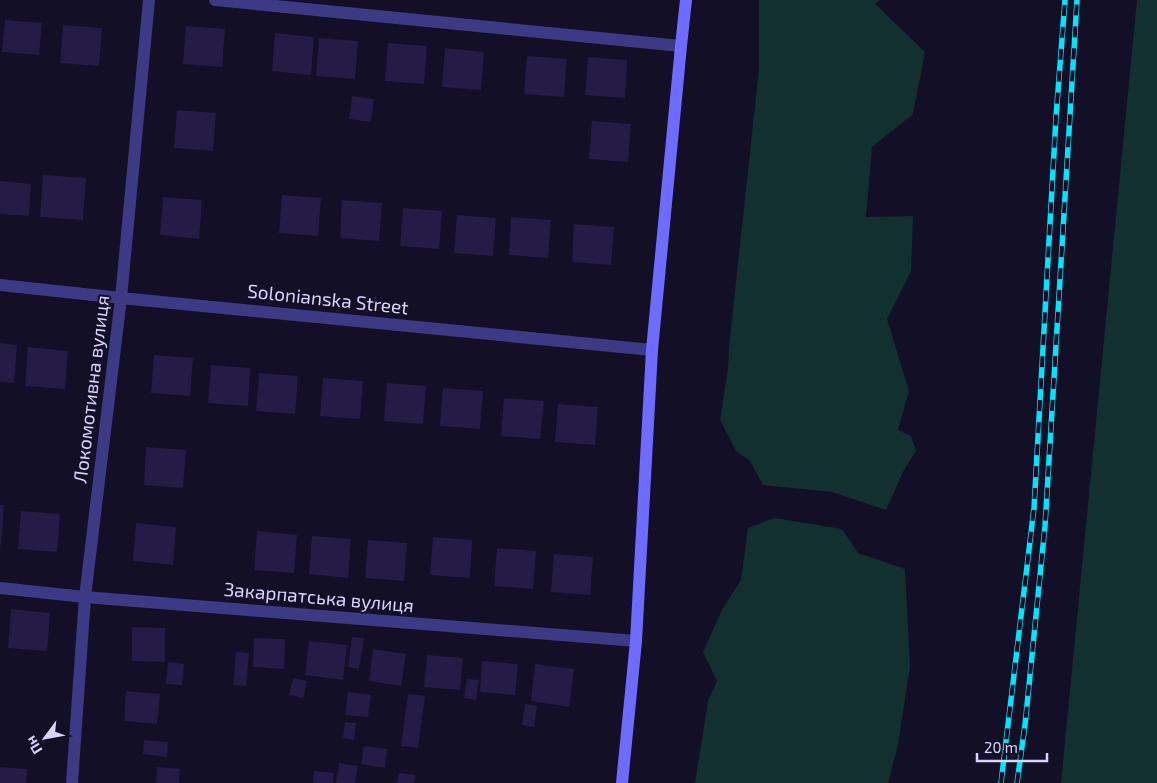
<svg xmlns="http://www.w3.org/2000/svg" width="1157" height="783" font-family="'Exo 2',sans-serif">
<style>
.green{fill:#12302f}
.building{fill:#241b47}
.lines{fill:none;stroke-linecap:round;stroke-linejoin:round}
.street{stroke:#3d3a85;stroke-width:12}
.secondary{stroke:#6f6bff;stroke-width:12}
.rail-casing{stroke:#00e5ff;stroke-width:5.5}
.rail{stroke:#130f26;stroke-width:4;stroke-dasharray:11;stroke-linecap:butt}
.labels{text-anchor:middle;stroke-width:4;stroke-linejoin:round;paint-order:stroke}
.street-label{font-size:19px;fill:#d9d4ff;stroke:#130f26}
</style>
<rect width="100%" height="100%" fill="#130f26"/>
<!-- green -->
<path class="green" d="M 759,0 L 880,0 L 875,4 L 925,52 L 913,114 L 872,147 L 866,217 L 913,216 L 911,271 L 887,319 L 909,391 L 898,430 L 911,436 L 916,451 L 904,470 L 886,510 L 832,492 L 763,485 L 750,461 L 736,451 L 720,420 L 728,369 L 729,347 L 759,69 Z
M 1137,0 L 1157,0 L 1157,783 L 1061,783 Z
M 775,518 L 842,529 L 858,553 L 905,569 L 910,666 L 898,745 L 888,783 L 695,783 L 708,701 L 717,681 L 703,652 L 723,608 L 741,580 L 748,528 Z"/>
<!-- building -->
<path class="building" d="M 5,20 L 42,23 L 39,55 L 2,52 Z
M 63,25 L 102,28 L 99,66 L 60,63 Z
M 186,26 L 225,29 L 222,67 L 183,64 Z
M 275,33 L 314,37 L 311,75 L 272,71 Z
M 319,38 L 358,41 L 355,79 L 316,76 Z
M 388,43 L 427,46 L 424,84 L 385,81 Z
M 445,48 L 484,52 L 481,90 L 442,87 Z
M 527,56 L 567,59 L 564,97 L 524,94 Z
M 588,57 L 627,60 L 625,98 L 585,95 Z
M 352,96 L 374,99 L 371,122 L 349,119 Z
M 177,110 L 216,113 L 213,151 L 174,148 Z
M 592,121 L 631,124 L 628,162 L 589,159 Z
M 43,175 L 86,178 L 83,220 L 40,217 Z
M 0,181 L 31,184 L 29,216 L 0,214 Z
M 282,195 L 321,198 L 318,236 L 279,233 Z
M 163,197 L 202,200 L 199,239 L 160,235 Z
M 342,200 L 382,203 L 379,241 L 340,238 Z
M 403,208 L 442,211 L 439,249 L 400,246 Z
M 457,215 L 496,218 L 493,256 L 454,253 Z
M 511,217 L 551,220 L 548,258 L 509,255 Z
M 574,224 L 614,227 L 611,265 L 572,262 Z
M 0,343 L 17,345 L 14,383 L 0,382 Z
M 28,347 L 68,351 L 65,389 L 25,386 Z
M 154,355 L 193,358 L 190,396 L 151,393 Z
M 211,365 L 250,368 L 248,406 L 208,403 Z
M 259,373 L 298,376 L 295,414 L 256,411 Z
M 323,378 L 363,381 L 360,419 L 320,416 Z
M 387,383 L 426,386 L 423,424 L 384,421 Z
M 443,388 L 483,391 L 480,429 L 440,426 Z
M 504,398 L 544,401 L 540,439 L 501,436 Z
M 558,404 L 598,407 L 595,445 L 555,442 Z
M 146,447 L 186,450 L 183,488 L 144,485 Z
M 0,505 L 4,505 L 1,545 L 0,545 Z
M 21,511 L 60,514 L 57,552 L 18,549 Z
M 136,523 L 176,527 L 173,565 L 133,561 Z
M 257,531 L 297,535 L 294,573 L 254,570 Z
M 312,536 L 351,539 L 348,578 L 309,574 Z
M 433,537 L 472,540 L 470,578 L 430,575 Z
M 368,540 L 407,543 L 404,581 L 365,578 Z
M 497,548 L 536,551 L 533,589 L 494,586 Z
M 554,554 L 593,557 L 590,595 L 551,592 Z
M 11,609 L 50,613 L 47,651 L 8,648 Z
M 132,627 L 165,628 L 165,662 L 132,661 Z
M 352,637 L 364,638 L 359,669 L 348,667 Z
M 254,638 L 285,639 L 284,669 L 253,667 Z
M 309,641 L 347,645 L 343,680 L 305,675 Z
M 373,649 L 406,654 L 401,686 L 369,681 Z
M 236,652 L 249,653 L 246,686 L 233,685 Z
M 427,655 L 463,658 L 460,690 L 424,687 Z
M 482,661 L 518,664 L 515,695 L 480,692 Z
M 168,662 L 184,664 L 182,685 L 166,684 Z
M 535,664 L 574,669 L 569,707 L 531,701 Z
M 293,678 L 307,681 L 303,698 L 289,695 Z
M 467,679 L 479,680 L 476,700 L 464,698 Z
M 126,691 L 160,694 L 157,724 L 124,721 Z
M 348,692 L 371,695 L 368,717 L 345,715 Z
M 408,694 L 425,696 L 418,748 L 401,746 Z
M 525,704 L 537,706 L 534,727 L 522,725 Z
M 345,722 L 356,723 L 354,740 L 343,738 Z
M 144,740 L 168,742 L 167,757 L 143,754 Z
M 364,746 L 387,749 L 385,768 L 361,764 Z
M 339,763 L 358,766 L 355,783 L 336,783 Z
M 0,767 L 27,769 L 26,783 L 0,783 Z
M 157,767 L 180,769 L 179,783 L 156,783 Z
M 314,771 L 334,773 L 333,783 L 313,783 Z
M 399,773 L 415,775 L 414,783 L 397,783 Z"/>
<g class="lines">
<!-- street -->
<path class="street" d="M 215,0 L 681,46
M 0,285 L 121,298 L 652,350
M 0,588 L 85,597 L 636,641
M 72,783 L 85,597 L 121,298 L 149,0"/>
<!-- secondary -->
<path class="secondary" d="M 622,783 L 636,641 L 652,350 L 681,46 L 686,0"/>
<!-- rail casing -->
<g class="rail-casing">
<path id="rail" d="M 1001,783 L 1034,508 L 1056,117 L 1065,0
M 1017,783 L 1025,725 L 1045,526 L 1077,0"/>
</g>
<!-- rail -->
<use href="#rail" class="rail"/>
</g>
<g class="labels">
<!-- street labels -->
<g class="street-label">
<text transform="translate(328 299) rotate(6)" y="7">Solonianska Street</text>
<text transform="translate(91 389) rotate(-83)" y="7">Локомотивна вулиця</text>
<text transform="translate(319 597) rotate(5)" y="7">Закарпатська вулиця</text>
</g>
</g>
<!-- north arrow -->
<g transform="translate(45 738) rotate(238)" stroke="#130f26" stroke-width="4" paint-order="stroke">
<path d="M0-4L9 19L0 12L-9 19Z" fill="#d9d4ff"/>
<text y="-8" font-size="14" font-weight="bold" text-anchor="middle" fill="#d9d4ff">Пн</text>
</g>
<!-- scale -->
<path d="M977 753v8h70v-8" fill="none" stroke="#d9d4ff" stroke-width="2.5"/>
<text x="984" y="753" font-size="15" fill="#d9d4ff" stroke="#130f26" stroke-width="4" paint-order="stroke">20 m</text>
</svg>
